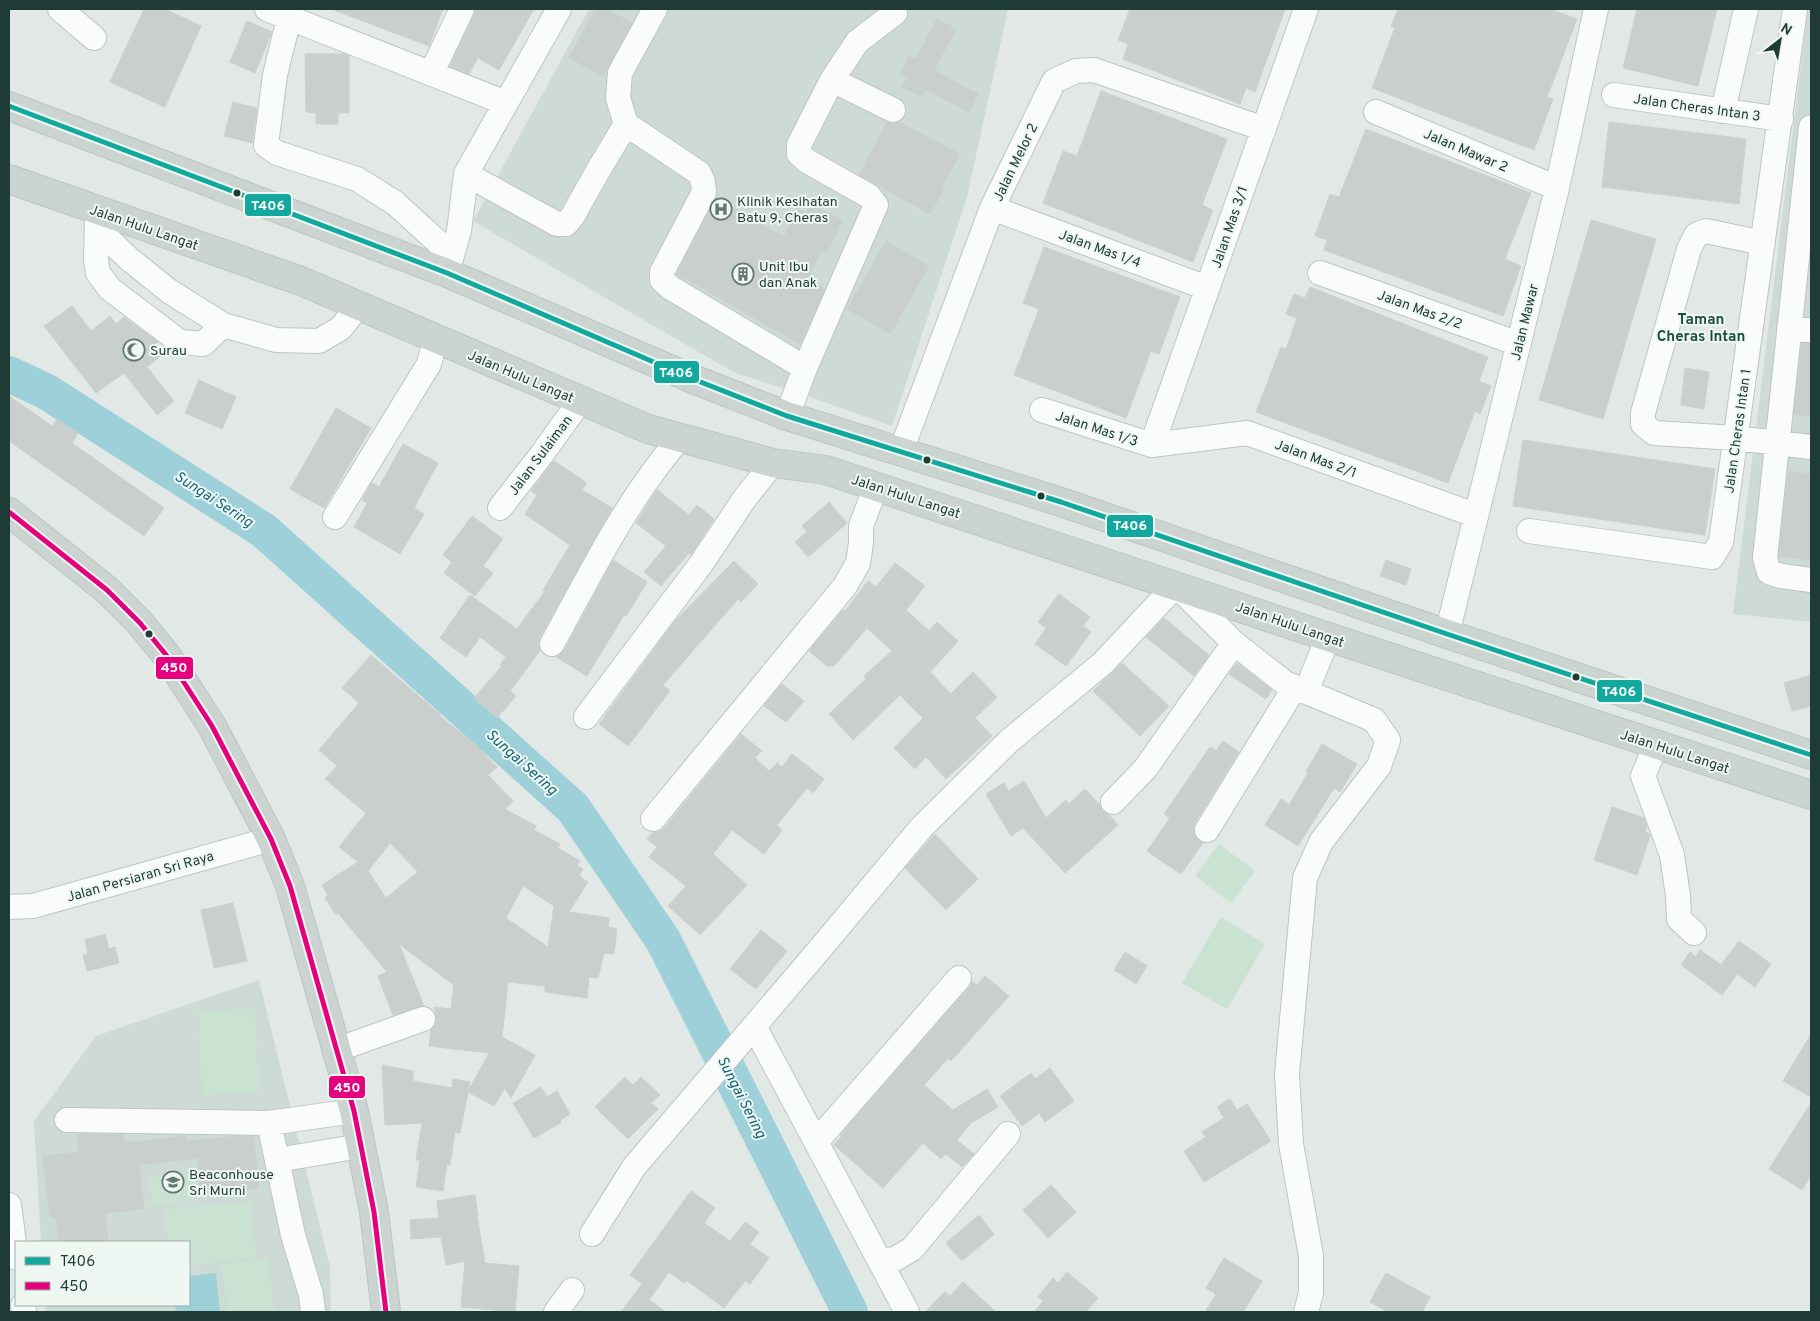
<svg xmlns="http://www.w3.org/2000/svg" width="1820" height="1321" font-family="Overpass,sans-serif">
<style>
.built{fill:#cedad5}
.green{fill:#c9e2d2}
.water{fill:#9ed0d9}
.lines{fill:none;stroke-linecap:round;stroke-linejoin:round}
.river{stroke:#9ed0d9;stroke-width:36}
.building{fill:#c8cfcc;stroke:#cad1ce;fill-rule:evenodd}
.minor-casing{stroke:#bec5c2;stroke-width:26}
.major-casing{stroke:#bbc5c2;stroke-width:30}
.minor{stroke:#fafcfb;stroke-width:24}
.major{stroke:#ccd4d2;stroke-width:28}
.bus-1-casing{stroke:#eff7f3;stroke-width:9}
.bus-2-casing{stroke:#eff7f3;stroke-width:9}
.bus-1{stroke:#12a89d;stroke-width:5}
.bus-2{stroke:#e5007d;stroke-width:5}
.bus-dot{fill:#1f3b35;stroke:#eff7f3;stroke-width:2}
.labels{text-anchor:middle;stroke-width:4;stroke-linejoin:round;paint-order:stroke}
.street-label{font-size:14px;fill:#1f3b35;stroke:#eff7f3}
.poi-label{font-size:14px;fill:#1f3b35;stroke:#eff7f3;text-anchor:start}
.neighbourhood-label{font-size:15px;font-weight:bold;fill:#1a4e43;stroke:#eff7f3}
.water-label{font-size:15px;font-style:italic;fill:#16667a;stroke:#eff7f3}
.line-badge{stroke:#eff7f3;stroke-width:2}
.badge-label{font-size:14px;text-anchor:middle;font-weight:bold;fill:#fff}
</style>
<rect width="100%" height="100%" fill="#e1e8e5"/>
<!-- built -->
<path class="built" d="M 589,9 L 1008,9 L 967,197 L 892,426 L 796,392 L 735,373 L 473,221 Z
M 1808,9 L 1811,9 L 1811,622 L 1733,614 Z
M 259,980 L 330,1267 L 331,1312 L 45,1312 L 45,1305 L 189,1305 L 189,1242 L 41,1242 L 34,1121 L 96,1036 Z"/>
<!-- green -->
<path class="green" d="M 1219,844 L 1255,871 L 1231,903 L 1195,876 Z
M 1221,917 L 1265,944 L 1227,1009 L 1182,983 Z
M 255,1008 L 259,1093 L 202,1095 L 198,1011 Z
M 196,1174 L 198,1200 L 151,1204 L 149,1177 Z
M 250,1201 L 257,1258 L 189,1266 L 189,1242 L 167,1242 L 164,1210 Z
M 268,1259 L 275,1312 L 227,1312 L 221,1264 Z"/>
<!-- water -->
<path class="water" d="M 216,1273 L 220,1312 L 176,1312 L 175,1305 L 189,1305 L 189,1276 Z"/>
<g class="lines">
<!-- river -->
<path class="river" d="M 9,374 L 47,392 L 263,530 L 573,808 L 663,940 L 850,1312"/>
</g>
<!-- building -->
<path class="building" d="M 144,9 L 165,9 L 201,26 L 165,107 L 110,82 Z
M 334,9 L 443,9 L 429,46 L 334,10 Z
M 476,9 L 534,9 L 499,70 L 478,58 L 469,74 L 450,66 Z
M 595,9 L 606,9 L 632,23 L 603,76 L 569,58 Z
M 1130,9 L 1285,9 L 1255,92 L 1246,88 L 1240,104 L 1123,59 L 1128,44 L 1118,40 Z
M 1398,9 L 1550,9 L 1577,19 L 1547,97 L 1553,99 L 1534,150 L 1372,88 L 1395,28 L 1391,26 Z
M 1637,9 L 1717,9 L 1698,86 L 1623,68 Z
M 937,19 L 956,29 L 934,70 L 978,94 L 969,112 L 925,89 L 921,97 L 902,87 L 907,78 L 900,75 L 909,56 L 916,59 Z
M 247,21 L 272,32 L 255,73 L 230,62 Z
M 305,54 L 345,54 L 349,56 L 349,113 L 338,113 L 338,124 L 316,124 L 316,113 L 306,112 Z
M 1101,91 L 1227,139 L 1202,205 L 1213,210 L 1193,262 L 1043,203 L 1063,151 L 1077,156 Z
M 233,102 L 257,108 L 252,143 L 224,136 Z
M 887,122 L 893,124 L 899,122 L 960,154 L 942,187 L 944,189 L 930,214 L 859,175 Z
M 1609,122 L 1746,139 L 1739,204 L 1602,187 Z
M 1366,129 L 1531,193 L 1505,259 L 1521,266 L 1503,316 L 1324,250 L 1327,240 L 1315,236 L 1330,194 L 1339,197 Z
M 716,198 L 784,237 L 797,208 L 806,212 L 810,204 L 843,220 L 827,253 L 822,251 L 807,279 L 825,289 L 800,344 L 677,274 Z
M 1591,220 L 1656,239 L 1603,419 L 1539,400 Z
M 886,241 L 929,266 L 890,334 L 847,309 Z
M 1044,247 L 1180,297 L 1159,354 L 1151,351 L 1126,418 L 1014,375 L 1039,309 L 1023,303 Z
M 1310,287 L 1488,357 L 1479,381 L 1491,386 L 1480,414 L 1475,411 L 1448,483 L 1256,412 L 1281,347 L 1286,349 L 1297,318 L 1286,314 L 1294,294 L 1305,298 Z
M 72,306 L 91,331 L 110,316 L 116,324 L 124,317 L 158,342 L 154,345 L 162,355 L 147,367 L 174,401 L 157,415 L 124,373 L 96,393 L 44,326 Z
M 1802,343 L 1811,344 L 1811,416 L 1794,414 Z
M 1685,368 L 1709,372 L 1704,409 L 1681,405 Z
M 199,380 L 236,397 L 222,429 L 185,413 Z
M 9,396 L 52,426 L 57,419 L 78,433 L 72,443 L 164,508 L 144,536 L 9,441 Z
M 336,408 L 371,428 L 324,508 L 290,489 Z
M 1523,440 L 1715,469 L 1705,535 L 1513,506 Z
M 403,444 L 438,463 L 414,508 L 424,514 L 400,554 L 354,527 L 367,503 L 362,500 L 372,483 L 379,487 Z
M 554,461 L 587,483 L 582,490 L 612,508 L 540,637 L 538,644 L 540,651 L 510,691 L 516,696 L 497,718 L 474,698 L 502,666 L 500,665 L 506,657 L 480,637 L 466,657 L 440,638 L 470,595 L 517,629 L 545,591 L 543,590 L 570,545 L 525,514 L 537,495 L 531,491 Z
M 1788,471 L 1811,474 L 1811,560 L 1779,556 Z
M 657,490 L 689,515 L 697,505 L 714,519 L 691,555 L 689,553 L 661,586 L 644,572 L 666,546 L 636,523 Z
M 829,502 L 847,523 L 808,557 L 795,542 L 807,532 L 802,526 Z
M 472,516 L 503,539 L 483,566 L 493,573 L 475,596 L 444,573 L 452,562 L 443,555 Z
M 613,560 L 647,582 L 626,616 L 624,615 L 587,676 L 556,657 L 564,651 Z
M 1386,560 L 1411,569 L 1406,585 L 1380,576 Z
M 734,561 L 758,584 L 741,602 L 738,599 L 663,685 L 670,691 L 628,746 L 599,724 L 675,621 Z
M 895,563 L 925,586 L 906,610 L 929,631 L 937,622 L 958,641 L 930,672 L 951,694 L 973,672 L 997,697 L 975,718 L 992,736 L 946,779 L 926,757 L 915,769 L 894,748 L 923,718 L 900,695 L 853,740 L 829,714 L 866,679 L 864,676 L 892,651 L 867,628 L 834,666 L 827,666 L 809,651 L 843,610 L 845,611 L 868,581 L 876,587 Z
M 1059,594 L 1090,617 L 1083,626 L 1091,632 L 1066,666 L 1035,644 L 1046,628 L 1038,622 Z
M 1164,618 L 1209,655 L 1194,676 L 1146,637 Z
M 371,655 L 441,715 L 440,716 L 477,746 L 497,767 L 488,775 L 513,801 L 505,809 L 536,826 L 534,830 L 560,844 L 558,848 L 580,861 L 577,866 L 583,869 L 579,876 L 588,882 L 569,912 L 609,918 L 608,927 L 617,929 L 614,954 L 604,953 L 598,978 L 589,977 L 587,998 L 545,992 L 545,986 L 508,982 L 502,1037 L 535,1055 L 511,1098 L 505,1088 L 494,1106 L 468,1092 L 460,1133 L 455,1132 L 450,1165 L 447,1164 L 443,1191 L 416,1187 L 420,1160 L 416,1160 L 422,1123 L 385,1125 L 382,1065 L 413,1071 L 413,1081 L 452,1088 L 453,1079 L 470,1082 L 468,1091 L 489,1053 L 429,1046 L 431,1030 L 437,1021 L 434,1007 L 451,1009 L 454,985 L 399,944 L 424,1006 L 393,1015 L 378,976 L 387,972 L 338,913 L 336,915 L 325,898 L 328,895 L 322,885 L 358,862 L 339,847 L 366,813 L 325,779 L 337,766 L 319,750 L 359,703 L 342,688 ZM 390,843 L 418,872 L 386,898 L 368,871 ZM 523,886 L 554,906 L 548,947 L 506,918 Z
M 1122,663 L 1169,706 L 1140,736 L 1093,691 Z
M 1237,663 L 1272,690 L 1266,699 L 1229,674 Z
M 1811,675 L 1811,706 L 1792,711 L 1784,683 Z
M 782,684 L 804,701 L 786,722 L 764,706 Z
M 741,734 L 762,751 L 755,758 L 769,771 L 777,763 L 782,767 L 792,754 L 824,779 L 813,793 L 807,788 L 777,825 L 782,830 L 764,854 L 732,830 L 713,854 L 747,885 L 700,935 L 668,906 L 686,886 L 649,857 L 657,847 L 647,839 L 652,833 L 658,832 L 664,828 Z
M 1223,741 L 1239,752 L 1195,823 L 1193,829 L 1195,836 L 1203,843 L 1181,874 L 1147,851 L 1170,818 L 1164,814 L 1210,747 L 1216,751 Z
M 1322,744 L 1357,764 L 1340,792 L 1334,788 L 1298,846 L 1265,825 L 1281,799 L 1289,805 L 1308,773 L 1306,772 Z
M 1024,781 L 1046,818 L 1066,800 L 1069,804 L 1085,789 L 1100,805 L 1103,811 L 1109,815 L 1118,825 L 1065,873 L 1023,828 L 1011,836 L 986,794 L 1004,783 L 1008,791 Z
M 1612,807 L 1644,818 L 1647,826 L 1645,832 L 1650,834 L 1650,836 L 1637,875 L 1594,860 Z
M 935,834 L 978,879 L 946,910 L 905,868 Z
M 233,903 L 247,961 L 214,968 L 201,910 Z
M 761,930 L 787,951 L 756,989 L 730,969 Z
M 105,934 L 109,949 L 115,947 L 119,963 L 87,971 L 83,955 L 88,954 L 85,940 Z
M 1739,941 L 1771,964 L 1755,987 L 1737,974 L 1722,995 L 1681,965 L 1690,952 L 1696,957 L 1700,950 L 1721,965 Z
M 1125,952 L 1147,966 L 1136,984 L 1114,970 Z
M 985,976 L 1009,996 L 951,1061 L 948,1058 L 924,1085 L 953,1110 L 987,1089 L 998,1107 L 971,1123 L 957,1140 L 974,1154 L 962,1167 L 946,1154 L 941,1159 L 923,1143 L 883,1188 L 834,1145 L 842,1136 L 840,1135 L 969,987 L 972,981 L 977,985 Z
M 1811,1034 L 1811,1097 L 1783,1081 Z
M 1050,1068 L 1074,1101 L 1045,1122 L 1039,1113 L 1022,1126 L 1000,1096 L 1031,1073 L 1035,1079 Z
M 625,1077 L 633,1085 L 641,1077 L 660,1095 L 651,1103 L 658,1109 L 628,1139 L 595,1107 Z
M 541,1087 L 547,1097 L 557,1091 L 570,1114 L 560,1120 L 562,1122 L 534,1138 L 513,1103 Z
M 1230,1099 L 1237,1110 L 1247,1104 L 1271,1141 L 1204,1182 L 1184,1151 L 1206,1137 L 1202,1132 L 1224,1118 L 1217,1107 Z
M 1811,1103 L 1811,1176 L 1802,1190 L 1769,1169 Z
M 84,1134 L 123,1135 L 124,1143 L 185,1136 L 186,1141 L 230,1137 L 230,1136 L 254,1137 L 259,1189 L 201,1193 L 198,1158 L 139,1165 L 144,1209 L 105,1213 L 108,1242 L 59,1242 L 56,1218 L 50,1218 L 43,1156 L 79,1152 L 77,1135 Z
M 1051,1185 L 1076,1212 L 1048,1238 L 1023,1210 Z
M 691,1191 L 715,1208 L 704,1223 L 730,1241 L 745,1222 L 759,1232 L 750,1244 L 769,1258 L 750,1284 L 745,1281 L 724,1308 L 686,1280 L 684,1283 L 669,1272 L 649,1300 L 666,1312 L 621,1312 L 642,1284 L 630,1275 Z
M 475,1195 L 478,1216 L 477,1216 L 485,1263 L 519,1266 L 515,1312 L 461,1307 L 465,1261 L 446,1265 L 441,1237 L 411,1239 L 410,1220 L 439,1218 L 437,1201 Z
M 979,1215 L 994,1234 L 962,1261 L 946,1243 Z
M 1224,1258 L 1262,1281 L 1243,1312 L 1205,1312 L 1216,1294 L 1206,1288 Z
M 1067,1272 L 1098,1298 L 1086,1312 L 1034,1312 L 1043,1301 L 1038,1297 L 1053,1278 L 1058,1283 Z
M 1386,1273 L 1430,1297 L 1422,1312 L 1388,1312 L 1370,1302 Z
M 963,1282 L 996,1312 L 925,1312 L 945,1292 L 950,1296 Z"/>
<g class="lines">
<!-- minor casing -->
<g class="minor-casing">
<path id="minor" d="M 60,9 L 94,38
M 267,9 L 506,103
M 655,9 L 620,73 L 618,98 L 626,124 L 699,173 L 703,182 L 704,192 L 662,272 L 662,280 L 671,288 L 805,368
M 289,18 L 275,75 L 266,145 L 277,153 L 357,179 L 395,203 L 452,255
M 431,74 L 462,9
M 832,80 L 893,110
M 1614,95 L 1781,119
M 1723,111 L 1746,9
M 1376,112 L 1557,188
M 1811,127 L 1765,558 L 1769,572 L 1781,576 L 1811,580
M 466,174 L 557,224 L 566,224 L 572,217 L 599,169 L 626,124
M 992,208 L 1207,288
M 97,218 L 96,260 L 98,273 L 110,289 L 180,342 L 203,344 L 223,325
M 97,228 L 129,259 L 169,291 L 223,325 L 276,340 L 319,341 L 341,328 L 358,306
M 1763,243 L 1706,231 L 1696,235 L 1689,249 L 1643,413 L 1643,424 L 1654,433 L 1736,438 L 1811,447
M 448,269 L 459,231 L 466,174 L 559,9
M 1320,273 L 1519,344
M 1789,328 L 1811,330
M 1042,410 L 1152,445 L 1247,433 L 1475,515
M 787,416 L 805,368 L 876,205 L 869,196 L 807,161 L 799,154 L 799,145 L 832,80 L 857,42 L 895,13
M 1152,445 L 1306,9
M 901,451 L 992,208 L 1054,81 L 1076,71 L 1094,70 L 1264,129
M 500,508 L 542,454 L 580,401
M 335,517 L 429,364 L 435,340
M 1529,531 L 1712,557 L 1721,542 L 1795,9
M 1447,634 L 1557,188 L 1596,9
M 552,644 C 591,573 627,499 680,438
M 1306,692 L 1328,637
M 586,717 L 701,564 L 745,498 L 773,463
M 1656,745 L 1643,776 L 1672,855 L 1678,896 L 1679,919 L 1694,933
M 1113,802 L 1145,769 L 1234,643
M 653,819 L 845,586 L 858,563 L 861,543 L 861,526 L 876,486
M 1207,830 L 1295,687
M 9,907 L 33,906 L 271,839
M 754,1026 L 907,1312
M 336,1050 L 423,1019
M 67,1120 L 269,1123 L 354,1111
M 269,1123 L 293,1235 L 311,1295 L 313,1312
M 816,1142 L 959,978
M 277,1160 L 361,1146
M 9,1205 L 16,1258
M 592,1234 L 634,1167 L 825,943 L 921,828 L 1009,741 L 1103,663 L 1176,585 L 1234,643 L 1285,683 L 1374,720 L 1388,740 L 1379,766 L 1321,842 L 1305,878 L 1287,1074 L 1291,1144 L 1311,1256 L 1311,1293 L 1306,1312
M 880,1261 L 895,1259 L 912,1249 L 1008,1134
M 23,1305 L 24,1312
M 556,1312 L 572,1290"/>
</g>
<!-- major casing -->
<g class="major-casing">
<path id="major" d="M 9,106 L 447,273 L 693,379 L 787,416 L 1061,502 L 1447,634 L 1811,755
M 9,179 L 301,281 L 648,429 L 773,463 L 826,470 L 1328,637 L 1811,795
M 9,512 L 107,590 L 140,623 L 167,656 L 212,726 L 271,839 L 290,886 L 354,1111 L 374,1212 L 386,1312"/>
</g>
<!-- minor -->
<use href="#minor" class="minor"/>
<!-- major -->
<use href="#major" class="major"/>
<!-- bus-1 casing -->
<g class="bus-1-casing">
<path id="bus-1" d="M 9,106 L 447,273 L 693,379 L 787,416 L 1061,502 L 1447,634 L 1811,755"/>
</g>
<!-- bus-2 casing -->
<g class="bus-2-casing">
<path id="bus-2" d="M 9,512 L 107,590 L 140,623 L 167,656 L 212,726 L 271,839 L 290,886 L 354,1111 L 374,1212 L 386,1312"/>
</g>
<!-- bus-1 -->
<use href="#bus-1" class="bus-1"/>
<!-- bus-2 -->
<use href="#bus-2" class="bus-2"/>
</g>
<!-- icons -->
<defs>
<g id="hospital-ring" transform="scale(1.125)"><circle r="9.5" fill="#eff7f3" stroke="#637873" stroke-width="1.5"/><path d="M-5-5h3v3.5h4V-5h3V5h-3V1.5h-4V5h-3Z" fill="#637873"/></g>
<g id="building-ring" transform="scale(1.125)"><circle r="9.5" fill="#eff7f3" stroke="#637873" stroke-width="1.5"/><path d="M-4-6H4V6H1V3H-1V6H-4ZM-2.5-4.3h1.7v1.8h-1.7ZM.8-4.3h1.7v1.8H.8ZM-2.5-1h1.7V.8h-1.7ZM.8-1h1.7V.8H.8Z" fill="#637873"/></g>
<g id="mosque-ring" transform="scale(1.125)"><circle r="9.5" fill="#eff7f3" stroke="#637873" stroke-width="1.5"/><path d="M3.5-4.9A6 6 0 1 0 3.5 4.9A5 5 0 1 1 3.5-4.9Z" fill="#637873"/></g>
<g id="school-ring" transform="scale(1.125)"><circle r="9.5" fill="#eff7f3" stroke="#637873" stroke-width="1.5"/><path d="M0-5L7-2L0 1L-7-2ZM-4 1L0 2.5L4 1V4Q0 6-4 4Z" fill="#637873"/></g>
</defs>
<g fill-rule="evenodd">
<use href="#hospital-ring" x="721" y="209"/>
<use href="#building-ring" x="743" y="274"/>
<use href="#mosque-ring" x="134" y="350"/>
<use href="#school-ring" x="173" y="1182"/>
</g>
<!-- markers -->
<g class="bus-dot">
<circle cx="237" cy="193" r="4.5"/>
<circle cx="927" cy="460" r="4.5"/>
<circle cx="1041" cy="496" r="4.5"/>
<circle cx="149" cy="634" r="4.5"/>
<circle cx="1576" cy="677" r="4.5"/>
</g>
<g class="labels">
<!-- street labels -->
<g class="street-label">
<text transform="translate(1697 107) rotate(8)" y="5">Jalan Cheras Intan 3</text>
<text transform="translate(1466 150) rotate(23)" y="5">Jalan Mawar 2</text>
<text transform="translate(1015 162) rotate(-64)" y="5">Jalan Melor 2</text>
<text transform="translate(144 227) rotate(19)" y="5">Jalan Hulu Langat</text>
<text transform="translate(1229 227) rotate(-71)" y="5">Jalan Mas 3/1</text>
<text transform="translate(1100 248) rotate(20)" y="5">Jalan Mas 1/4</text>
<text transform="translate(1420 309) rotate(20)" y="5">Jalan Mas 2/2</text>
<text transform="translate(1524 322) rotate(-76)" y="5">Jalan Mawar</text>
<text transform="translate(521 376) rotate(23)" y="5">Jalan Hulu Langat</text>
<text transform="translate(1097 428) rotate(18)" y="5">Jalan Mas 1/3</text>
<text transform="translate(1737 431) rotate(-82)" y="5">Jalan Cheras Intan 1</text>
<text transform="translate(540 455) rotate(-53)" y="5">Jalan Sulaiman</text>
<text transform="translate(1316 458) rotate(20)" y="5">Jalan Mas 2/1</text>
<text transform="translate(906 496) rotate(18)" y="5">Jalan Hulu Langat</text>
<text transform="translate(1290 624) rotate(19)" y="5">Jalan Hulu Langat</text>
<text transform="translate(1675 751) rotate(18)" y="5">Jalan Hulu Langat</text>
<text transform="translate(140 876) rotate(-16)" y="5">Jalan Persiaran Sri Raya</text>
</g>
<!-- poi labels -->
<g class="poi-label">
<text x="737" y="206">Klinik Kesihatan<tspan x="737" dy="16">Batu 9, Cheras</tspan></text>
<text x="759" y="271">Unit Ibu<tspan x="759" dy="16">dan Anak</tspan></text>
<text x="150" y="355">Surau</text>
<text x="189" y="1179">Beaconhouse<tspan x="189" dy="16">Sri Murni</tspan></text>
</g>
<!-- neighbourhood labels -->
<g class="neighbourhood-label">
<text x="1701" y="324">Taman<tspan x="1701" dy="17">Cheras Intan</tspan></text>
</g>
<!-- water labels -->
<g class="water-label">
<text transform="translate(214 499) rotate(33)" y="5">Sungai Sering</text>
<text transform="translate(522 762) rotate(42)" y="5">Sungai Sering</text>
<text transform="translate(742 1097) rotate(63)" y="5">Sungai Sering</text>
</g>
</g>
<g class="line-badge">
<rect x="244" y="193" width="48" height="24" rx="5" fill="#12a89d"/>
<rect x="653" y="360" width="47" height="24" rx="5" fill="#12a89d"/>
<rect x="1106" y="514" width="48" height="24" rx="5" fill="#12a89d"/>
<rect x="155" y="656" width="39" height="24" rx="5" fill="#e5007d"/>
<rect x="1596" y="679" width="47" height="24" rx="5" fill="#12a89d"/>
<rect x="328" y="1075" width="38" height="24" rx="5" fill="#e5007d"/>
</g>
<g class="badge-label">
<text x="268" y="210">T406</text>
<text x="676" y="377">T406</text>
<text x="1130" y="530">T406</text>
<text x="174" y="672">450</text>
<text x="1619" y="696">T406</text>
<text x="347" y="1092">450</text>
</g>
<!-- border -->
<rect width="1820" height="1321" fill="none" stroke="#1f3b35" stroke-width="20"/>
<!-- legend -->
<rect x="15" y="1241" width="175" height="65" fill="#eff7f3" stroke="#9caca7"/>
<rect x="25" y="1257" width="25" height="8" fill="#12a89d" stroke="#9caca7"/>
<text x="60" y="1266" font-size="15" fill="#1f3b35">T406</text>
<rect x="25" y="1282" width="25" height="8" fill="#e5007d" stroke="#9caca7"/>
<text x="60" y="1291" font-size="15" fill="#1f3b35">450</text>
<!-- north arrow -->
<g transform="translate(1780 40) rotate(31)" stroke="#eff7f3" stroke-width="4" paint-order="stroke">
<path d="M0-4L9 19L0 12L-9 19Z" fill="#1f3b35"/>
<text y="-8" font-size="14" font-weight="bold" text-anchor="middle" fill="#1f3b35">N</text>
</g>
</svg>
